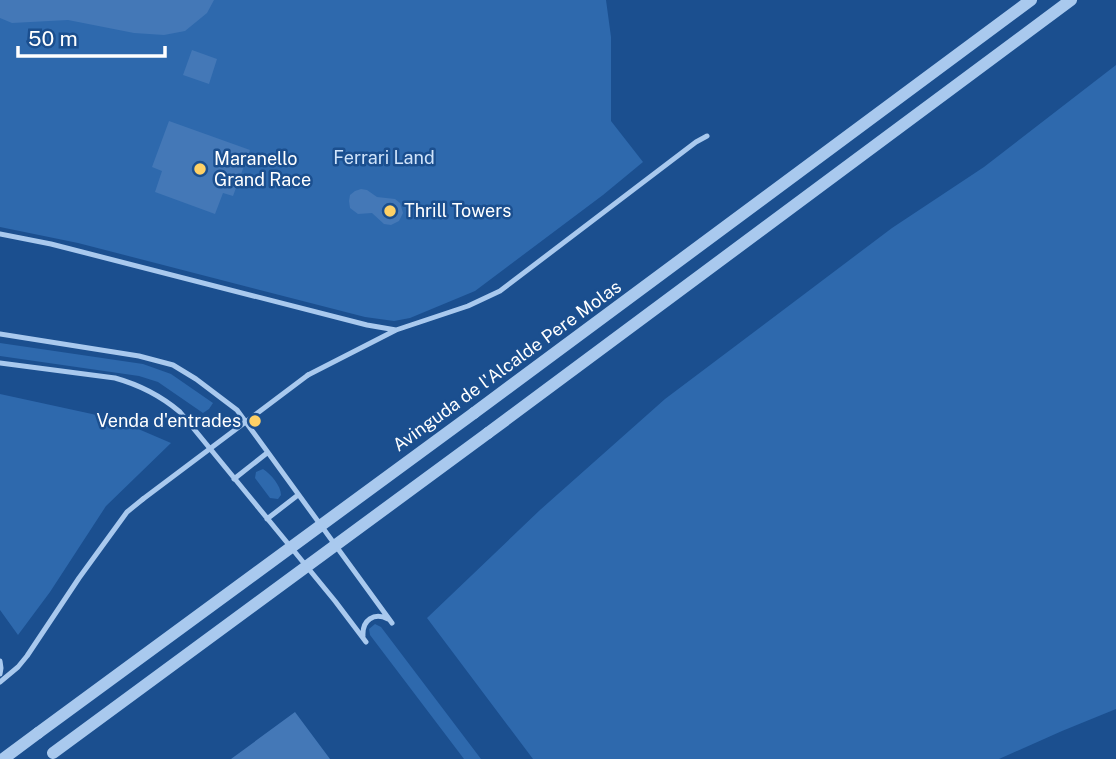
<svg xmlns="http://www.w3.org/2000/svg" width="1116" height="759" font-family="'Public Sans',sans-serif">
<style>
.green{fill:#2e69ad}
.building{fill:#4478b7}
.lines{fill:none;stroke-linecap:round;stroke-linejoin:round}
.service{stroke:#a9c9ee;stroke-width:5}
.tertiary{stroke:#a9c9ee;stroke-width:12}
.service-bridge{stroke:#a9c9ee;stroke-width:5}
.tertiary-bridge{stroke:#a9c9ee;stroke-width:12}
.poi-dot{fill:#ffd166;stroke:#1b4f8f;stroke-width:2.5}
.labels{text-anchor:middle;stroke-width:5;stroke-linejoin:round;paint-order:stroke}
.park-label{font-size:18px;fill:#cfe3fa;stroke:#1b4f8f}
.poi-label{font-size:18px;fill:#fff;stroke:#1b4f8f;text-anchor:start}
.street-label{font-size:18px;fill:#fff;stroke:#1b4f8f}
</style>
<rect width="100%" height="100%" fill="#1b4f8f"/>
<!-- green -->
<path class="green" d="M 0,0 L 606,0 L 611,37 L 611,121 L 643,162 L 603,195 L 475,291 L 410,318 L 394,321 L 365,317 L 78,243 L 0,227 Z
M 1116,65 L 1116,709 L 1062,731 L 999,759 L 533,759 L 427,618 L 540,510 L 665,399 L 892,228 L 984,167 Z
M 0,343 L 143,364 L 171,374 L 213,403 L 209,409 L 203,413 L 158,382 L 139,376 L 0,356 Z
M 0,394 L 115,419 L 171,443 L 106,506 L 50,592 L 18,635 L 0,610 Z
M 263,469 C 271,474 281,486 281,495 L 278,499 L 270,498 L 255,478 L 256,472 Z
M 375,624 L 381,627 L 481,759 L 464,759 L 370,635 L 369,629 Z"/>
<!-- building -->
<path class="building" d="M 0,0 L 214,0 L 207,13 L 185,31 L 164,35 L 134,33 L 68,20 L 12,23 L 0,18 Z
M 192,50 L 217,59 L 209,84 L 183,75 Z
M 169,121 L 250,150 L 233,196 L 223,193 L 215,214 L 155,192 L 162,171 L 152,167 Z
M 361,189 L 367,190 L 377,197 L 395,199 L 400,203 L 403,213 L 399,221 L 391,225 L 384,224 L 372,213 L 358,214 L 350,208 L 349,201 L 350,195 L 355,191 Z
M 295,712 L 330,759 L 231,759 Z"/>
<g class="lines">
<!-- service -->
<path class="service" d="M 0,234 L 51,244 L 367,325 L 396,330
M 0,334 L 139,356 L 173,365 L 196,379 L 237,410 L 392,623
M 0,363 L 115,378 C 140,385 160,395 180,412 L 335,601 L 366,642
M 308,375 L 396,330 L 468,306 L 500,291 L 696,142 L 707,136
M 234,479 L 267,453
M 267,519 L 298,495
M 363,636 C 362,620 374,612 388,619
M 0,661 L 1,668 L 0,674
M 0,682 L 18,667 L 27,656 L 79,578 L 127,512 L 143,499"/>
<!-- tertiary -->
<path class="tertiary" d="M 474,413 L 1031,0
M 488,433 L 1071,0
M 3,759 L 38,733"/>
<!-- service-bridge -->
<path class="service-bridge" d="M 143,499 L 308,375"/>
<!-- tertiary-bridge -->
<path class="tertiary-bridge" d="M 38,733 L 474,413
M 53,753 L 488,433"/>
</g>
<!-- markers -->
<g class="poi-dot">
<circle cx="200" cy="169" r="7"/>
<circle cx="390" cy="211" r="7"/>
<circle cx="255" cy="421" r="7"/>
</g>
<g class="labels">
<!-- park labels -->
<g class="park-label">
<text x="384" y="164">Ferrari Land</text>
</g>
<!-- poi labels -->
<g class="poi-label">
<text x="214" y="165">Maranello<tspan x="214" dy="21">Grand Race</tspan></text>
<text x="404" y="217">Thrill Towers</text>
<text x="241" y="427" text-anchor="end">Venda d'entrades</text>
</g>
<!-- street labels -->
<g class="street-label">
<text transform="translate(507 366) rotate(-36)" y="6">Avinguda de l'Alcalde Pere Molas</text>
</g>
</g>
<!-- scale -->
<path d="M18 46v10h147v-10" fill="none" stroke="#ffffff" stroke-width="3.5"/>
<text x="28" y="46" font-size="21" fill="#ffffff" stroke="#1b4f8f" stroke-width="5" paint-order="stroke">50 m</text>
</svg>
